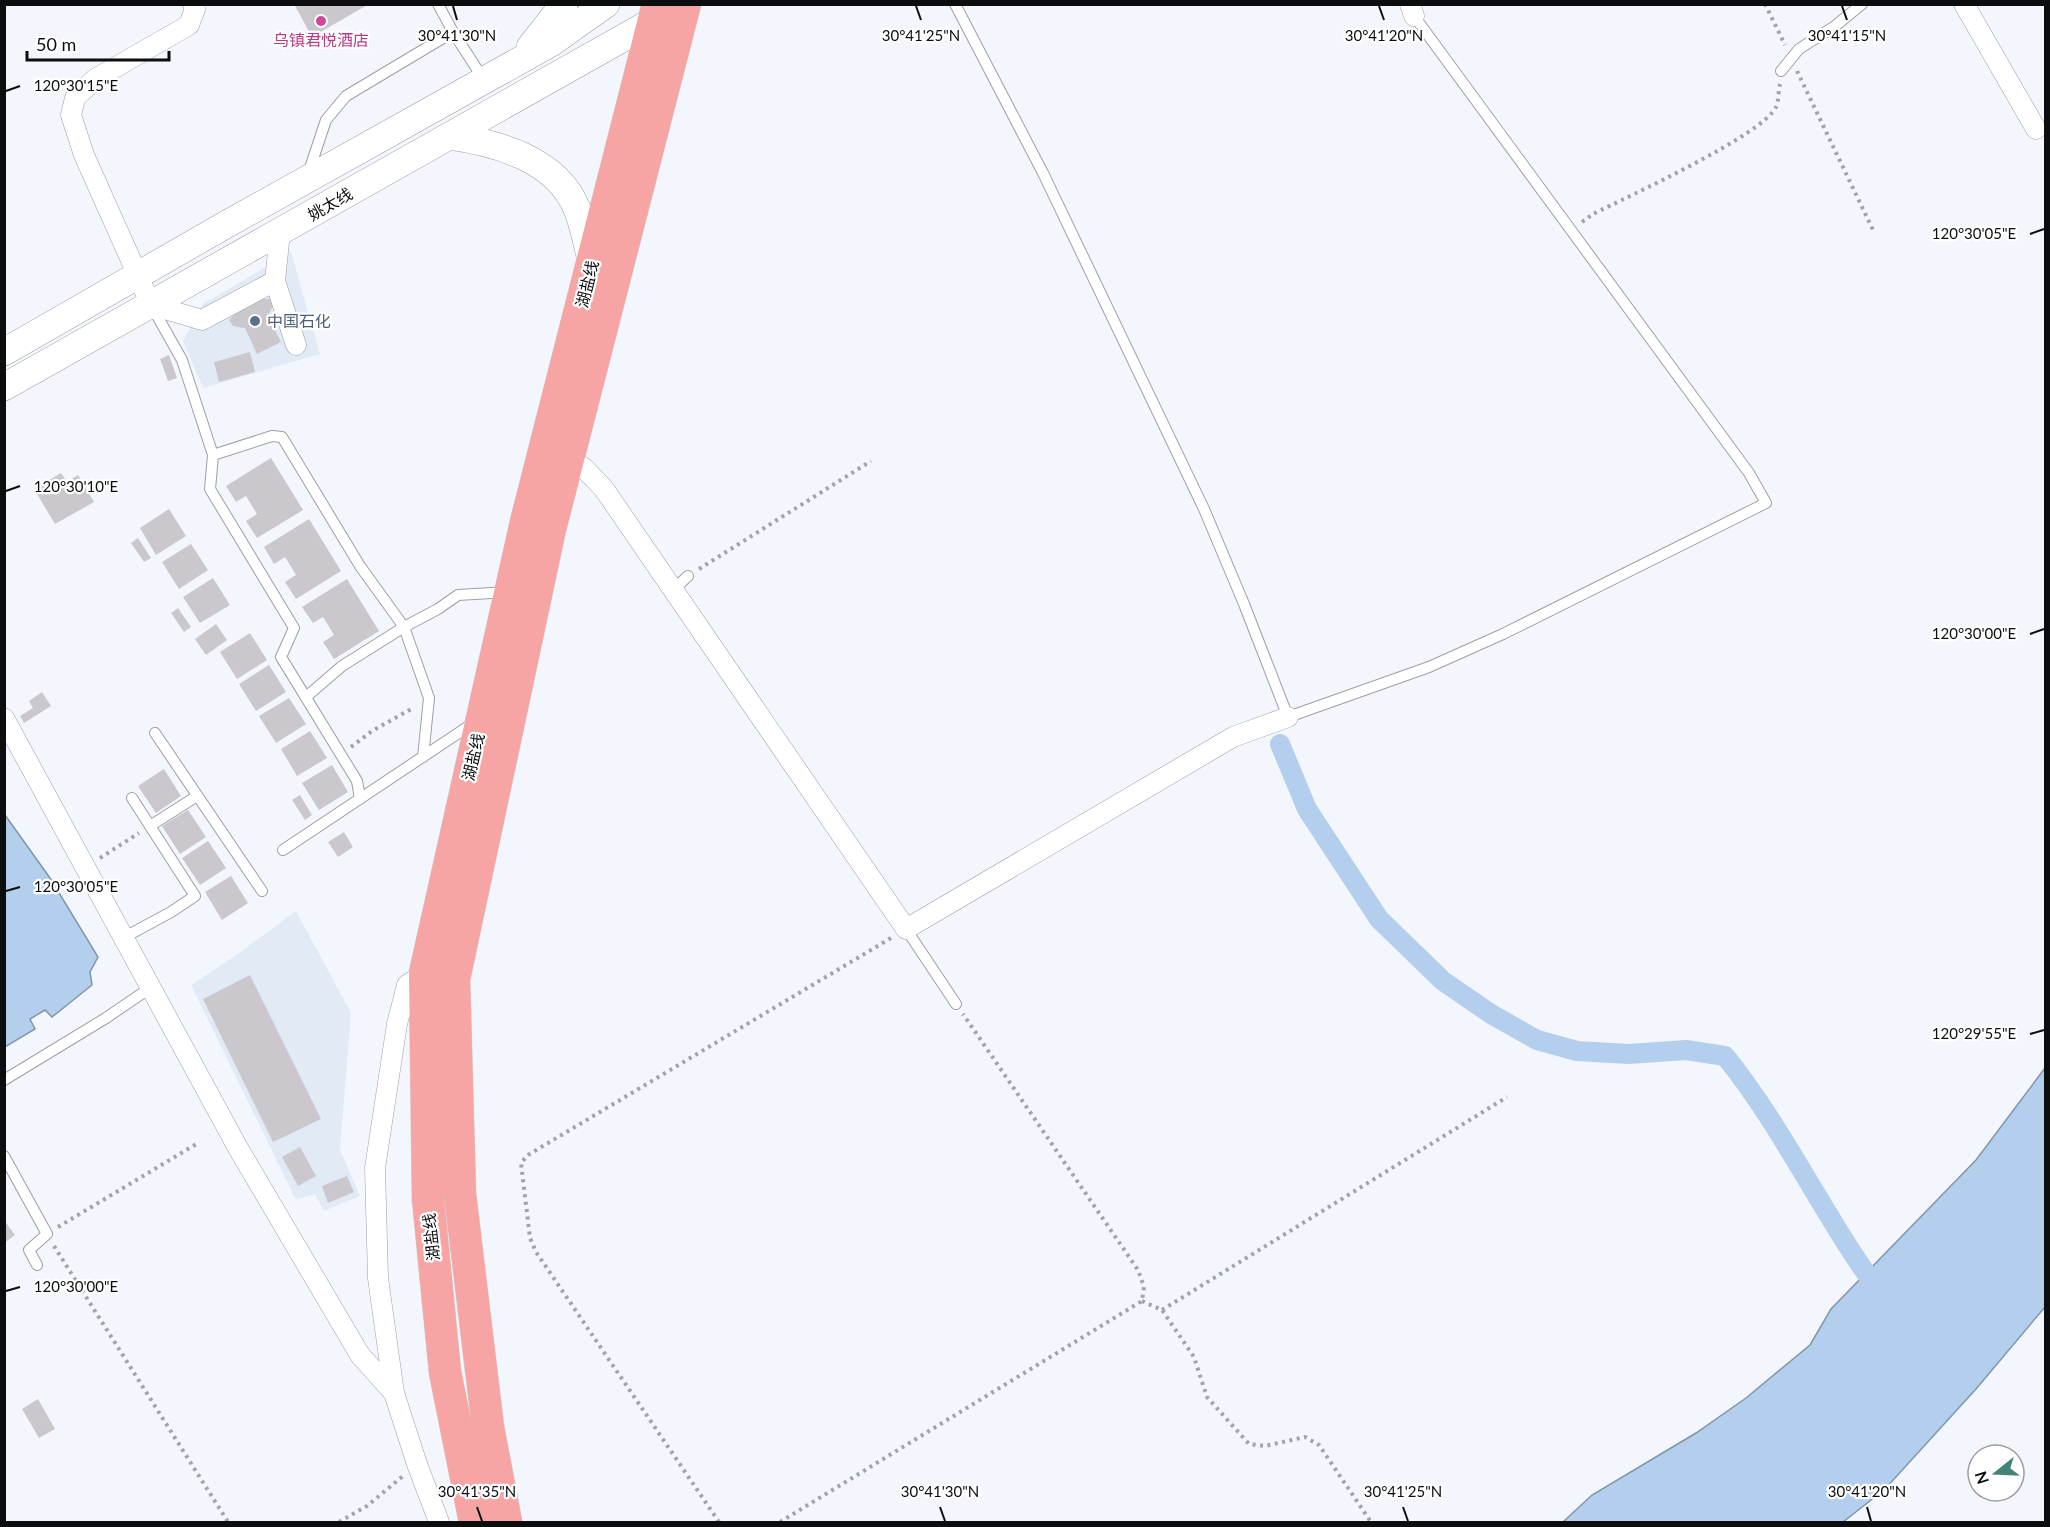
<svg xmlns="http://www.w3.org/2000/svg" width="2050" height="1527" font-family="Lato,'Noto Sans SC',sans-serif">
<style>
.built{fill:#e2eaf6}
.water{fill:#b3cfed;stroke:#8195aa;stroke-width:1.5}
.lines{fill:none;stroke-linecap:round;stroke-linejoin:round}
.canal{stroke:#b3cfed;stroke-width:20}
.building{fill:#cac7cd}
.lane-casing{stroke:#9c9fa5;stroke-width:12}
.street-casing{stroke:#9c9fa5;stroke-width:21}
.secondary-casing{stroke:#9c9fa5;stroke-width:28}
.primary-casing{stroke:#d3d3d4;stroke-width:33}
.path{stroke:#a0a3a7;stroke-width:4;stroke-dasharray:3 4.5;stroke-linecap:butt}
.lane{stroke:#fff;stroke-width:10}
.street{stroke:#fff;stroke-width:20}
.secondary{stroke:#fff;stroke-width:27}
.primary{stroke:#f7a5a4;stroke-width:32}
.ticks{fill:none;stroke:#0c0d0f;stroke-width:2}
.hotel-dot{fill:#d1479c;stroke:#fff;stroke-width:2}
.service-dot{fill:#5c6f8a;stroke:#fff;stroke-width:2}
.labels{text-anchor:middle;stroke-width:4.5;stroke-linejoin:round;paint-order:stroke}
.hotel-label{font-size:16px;fill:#b23c85;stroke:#fff}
.street-label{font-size:16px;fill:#0c0d0f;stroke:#fff}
.service-label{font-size:16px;fill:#4e5e75;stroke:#fff;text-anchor:start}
.ticks-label{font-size:15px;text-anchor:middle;fill:#0c0d0f;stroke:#fff;stroke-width:4.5;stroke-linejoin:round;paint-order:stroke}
</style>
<rect width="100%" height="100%" fill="#f3f7fd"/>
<!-- built -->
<path class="built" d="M 291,252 L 320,354 L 203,388 L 183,341 L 203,304 Z
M 296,911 L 351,1013 L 340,1150 L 360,1196 L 324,1211 L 315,1194 L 296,1200 L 191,985 L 239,953 Z"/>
<!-- water -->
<path class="water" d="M 5,815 L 50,878 L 98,957 L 90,972 L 92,985 L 52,1017 L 45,1010 L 30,1019 L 35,1029 L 5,1047 Z
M 2045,1068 L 2045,1307 L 1976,1389 L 1885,1489 L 1843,1522 L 1563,1522 L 1592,1495 L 1696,1433 L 1746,1398 L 1810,1345 L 1831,1309 L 1976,1160 Z"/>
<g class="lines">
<!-- canal -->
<path class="canal" d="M 1280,744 L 1307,809 L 1379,919 L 1443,981 L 1491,1014 L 1537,1040 L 1577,1051 L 1629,1054 L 1686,1050 L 1725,1056 C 1785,1130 1824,1218 1881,1294"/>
</g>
<!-- building -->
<path class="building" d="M 294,4 L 369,4 L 312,37 Z
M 262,299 L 271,299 L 273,306 L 268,316 L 281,342 L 257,354 L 245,328 L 233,326 L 229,320 L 236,312 Z
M 250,352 L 255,372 L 219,382 L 214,362 Z
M 169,355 L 177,378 L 168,381 L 160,359 Z
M 271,458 L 303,510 L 257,538 L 246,521 L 257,514 L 246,496 L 236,502 L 226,486 Z
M 61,473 L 67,482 L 78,475 L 94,502 L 55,524 L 34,489 Z
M 169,509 L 186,536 L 156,555 L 140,528 Z
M 309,519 L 341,571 L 296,599 L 285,582 L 296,575 L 285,557 L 274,564 L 264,547 Z
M 138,538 L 151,558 L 144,562 L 131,543 Z
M 191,544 L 208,570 L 179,589 L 162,562 Z
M 213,578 L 230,605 L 200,623 L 183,597 Z
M 347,579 L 379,631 L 334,659 L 323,642 L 334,635 L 323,617 L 313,623 L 302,607 Z
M 178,608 L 191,627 L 184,632 L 171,613 Z
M 216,624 L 227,640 L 206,655 L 195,639 Z
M 250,633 L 267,660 L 237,679 L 220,652 Z
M 269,665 L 286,692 L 256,711 L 239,684 Z
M 42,692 L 51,706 L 24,723 L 20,716 L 33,708 L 29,701 Z
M 289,698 L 306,724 L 276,743 L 259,716 Z
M 310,731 L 327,758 L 297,776 L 281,749 Z
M 332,765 L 348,792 L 319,810 L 302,783 Z
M 164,769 L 181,796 L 156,813 L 138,786 Z
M 300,795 L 312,815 L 305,820 L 292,800 Z
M 188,810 L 206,837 L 180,854 L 162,826 Z
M 344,832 L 353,847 L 338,857 L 328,842 Z
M 208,841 L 226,868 L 200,885 L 182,858 Z
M 231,876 L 248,903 L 222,920 L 205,892 Z
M 250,975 L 321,1119 L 273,1142 L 203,999 Z
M 300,1147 L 316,1176 L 298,1186 L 282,1157 Z
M 347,1176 L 354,1192 L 328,1203 L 322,1186 Z
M 4,1220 L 15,1235 L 4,1243 Z
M 38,1399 L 55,1429 L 39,1438 L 22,1409 Z"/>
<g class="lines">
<!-- lane casing -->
<g class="lane-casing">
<path id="lane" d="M 438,4 L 453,32 L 484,80
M 955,4 L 1043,173 L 1204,509 L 1244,604 L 1288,717 L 1429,667 L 1503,634 L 1766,503 L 1749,473 L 1414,16
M 1781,71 L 1799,49 L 1835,26 L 1862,4
M 308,174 L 326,120 L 346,96 L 453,32
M 151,305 L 182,360 L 213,455 L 210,489 L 294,628 L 281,657 L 357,781 L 360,799
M 213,455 L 272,436 L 282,437 L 360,566 L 404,627 L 429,698 L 423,757
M 673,590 L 688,576
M 306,697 L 342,666 L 404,627 L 438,609 L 458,595 L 508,592
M 155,733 L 262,891
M 150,826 L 197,796
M 283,850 L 475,722
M 906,929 L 956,1004
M 123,938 L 171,912 L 195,896 L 132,798
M 4,1080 L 106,1018 L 150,988
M 4,1156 L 47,1234 L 29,1250 L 37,1265"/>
</g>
<!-- street casing -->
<g class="street-casing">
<path id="street" d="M 193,4 L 195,9 L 189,25 L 95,79 L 75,98 L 71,115 L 84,155 L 151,305 L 202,320 L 275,281 L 280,232
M 1410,4 L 1414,16
M 1964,4 L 2036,129
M 275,281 L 296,345
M 568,458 L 584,468 L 604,489 L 906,929 L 1233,737 L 1288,717
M 4,718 L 238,1148 L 360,1355 L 394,1393
M 425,973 L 407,985 L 397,1024 L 375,1168 L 378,1278 L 394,1393 L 417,1464 L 439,1522"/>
</g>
<!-- secondary casing -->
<g class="secondary-casing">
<path id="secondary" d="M 530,47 L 564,4
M 449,136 C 497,143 557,159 577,209 C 584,226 587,245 592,263
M 4,352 L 227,224 L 551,43 L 606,4
M 4,387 L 655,20"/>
</g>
<!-- primary casing -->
<g class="primary-casing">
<path id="primary" d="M 475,1522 L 445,1372 L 428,1199 L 425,973 L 526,522 L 658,4
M 506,1522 L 488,1427 L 460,1194 L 454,979 L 550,529 L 685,4"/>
</g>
<!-- path -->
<path class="path" d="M 1765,4 L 1785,45
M 1797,71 L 1873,230
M 1582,222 L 1593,214 C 1627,197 1763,135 1776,107 C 1779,101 1778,91 1780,84
M 699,569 L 871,461
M 351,747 L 372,731 L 413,708
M 100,858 L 139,833
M 58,1227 L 198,1143
M 54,1246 L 228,1522
M 1142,1301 L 1162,1310 L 1194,1357 L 1207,1397 L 1249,1444 L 1265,1446 L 1305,1437 L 1319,1445 L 1371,1522
M 1162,1310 L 1507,1097
M 339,1522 L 367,1506 L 403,1476
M 719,1522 L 536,1252 L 530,1238 L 521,1163 L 528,1155 L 891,938
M 780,1522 L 1142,1301 L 1144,1287 L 1138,1270 L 963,1014"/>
<!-- lane -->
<use href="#lane" class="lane"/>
<!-- street -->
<use href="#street" class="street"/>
<!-- secondary -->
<use href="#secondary" class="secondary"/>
<!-- primary -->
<use href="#primary" class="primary"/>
</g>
<!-- ticks -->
<path class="ticks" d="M 453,6 L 457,20M 916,6 L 921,20M 1379,6 L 1384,20M 1842,6 L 1847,20M 6,91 L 20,86M 2030,234 L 2044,229M 6,491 L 20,486M 2030,634 L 2044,629M 6,891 L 20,887M 2030,1034 L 2044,1030M 6,1291 L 20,1287M 477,1507 L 482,1521M 940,1507 L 945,1521M 1403,1507 L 1408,1521M 1867,1507 L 1871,1521"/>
<!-- markers -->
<circle class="hotel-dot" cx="321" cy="21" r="6"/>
<circle class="service-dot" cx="255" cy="321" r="6"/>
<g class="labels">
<!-- hotel labels -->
<g class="hotel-label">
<text x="321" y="46">乌镇君悦酒店</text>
</g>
<!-- street labels -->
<g class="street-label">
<text transform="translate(330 204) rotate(-30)" y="6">姚太线</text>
<text transform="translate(587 284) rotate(-76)" y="6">湖盐线</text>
<text transform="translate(473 757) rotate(-77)" y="6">湖盐线</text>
<text transform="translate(431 1237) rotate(-96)" y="6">湖盐线</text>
</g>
<!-- service labels -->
<g class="service-label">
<text x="267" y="327">中国石化</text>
</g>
</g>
<g class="ticks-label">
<text x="457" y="41">30°41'30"N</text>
<text x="921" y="41">30°41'25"N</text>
<text x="1384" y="41">30°41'20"N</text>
<text x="1847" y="41">30°41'15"N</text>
<text x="76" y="91">120°30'15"E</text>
<text x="1974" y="239">120°30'05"E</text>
<text x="76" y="492">120°30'10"E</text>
<text x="1974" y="639">120°30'00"E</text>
<text x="76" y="892">120°30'05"E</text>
<text x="1974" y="1039">120°29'55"E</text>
<text x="76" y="1292">120°30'00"E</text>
<text x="477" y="1497">30°41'35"N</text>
<text x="940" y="1497">30°41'30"N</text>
<text x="1403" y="1497">30°41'25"N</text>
<text x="1867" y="1497">30°41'20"N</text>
</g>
<!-- border -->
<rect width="2050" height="1527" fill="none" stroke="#0c0d0f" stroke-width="12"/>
<!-- north arrow -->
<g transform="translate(1996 1473) rotate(252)"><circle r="28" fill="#ffffff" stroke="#9e9e9f" stroke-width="1.5"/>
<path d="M0-4.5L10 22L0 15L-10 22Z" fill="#428578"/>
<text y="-9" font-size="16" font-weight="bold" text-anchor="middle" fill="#0c0d0f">N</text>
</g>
<!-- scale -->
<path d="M27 51v9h142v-9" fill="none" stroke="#0c0d0f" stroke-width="3"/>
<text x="36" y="51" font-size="18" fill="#0c0d0f" stroke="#ffffff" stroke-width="4.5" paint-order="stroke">50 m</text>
</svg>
